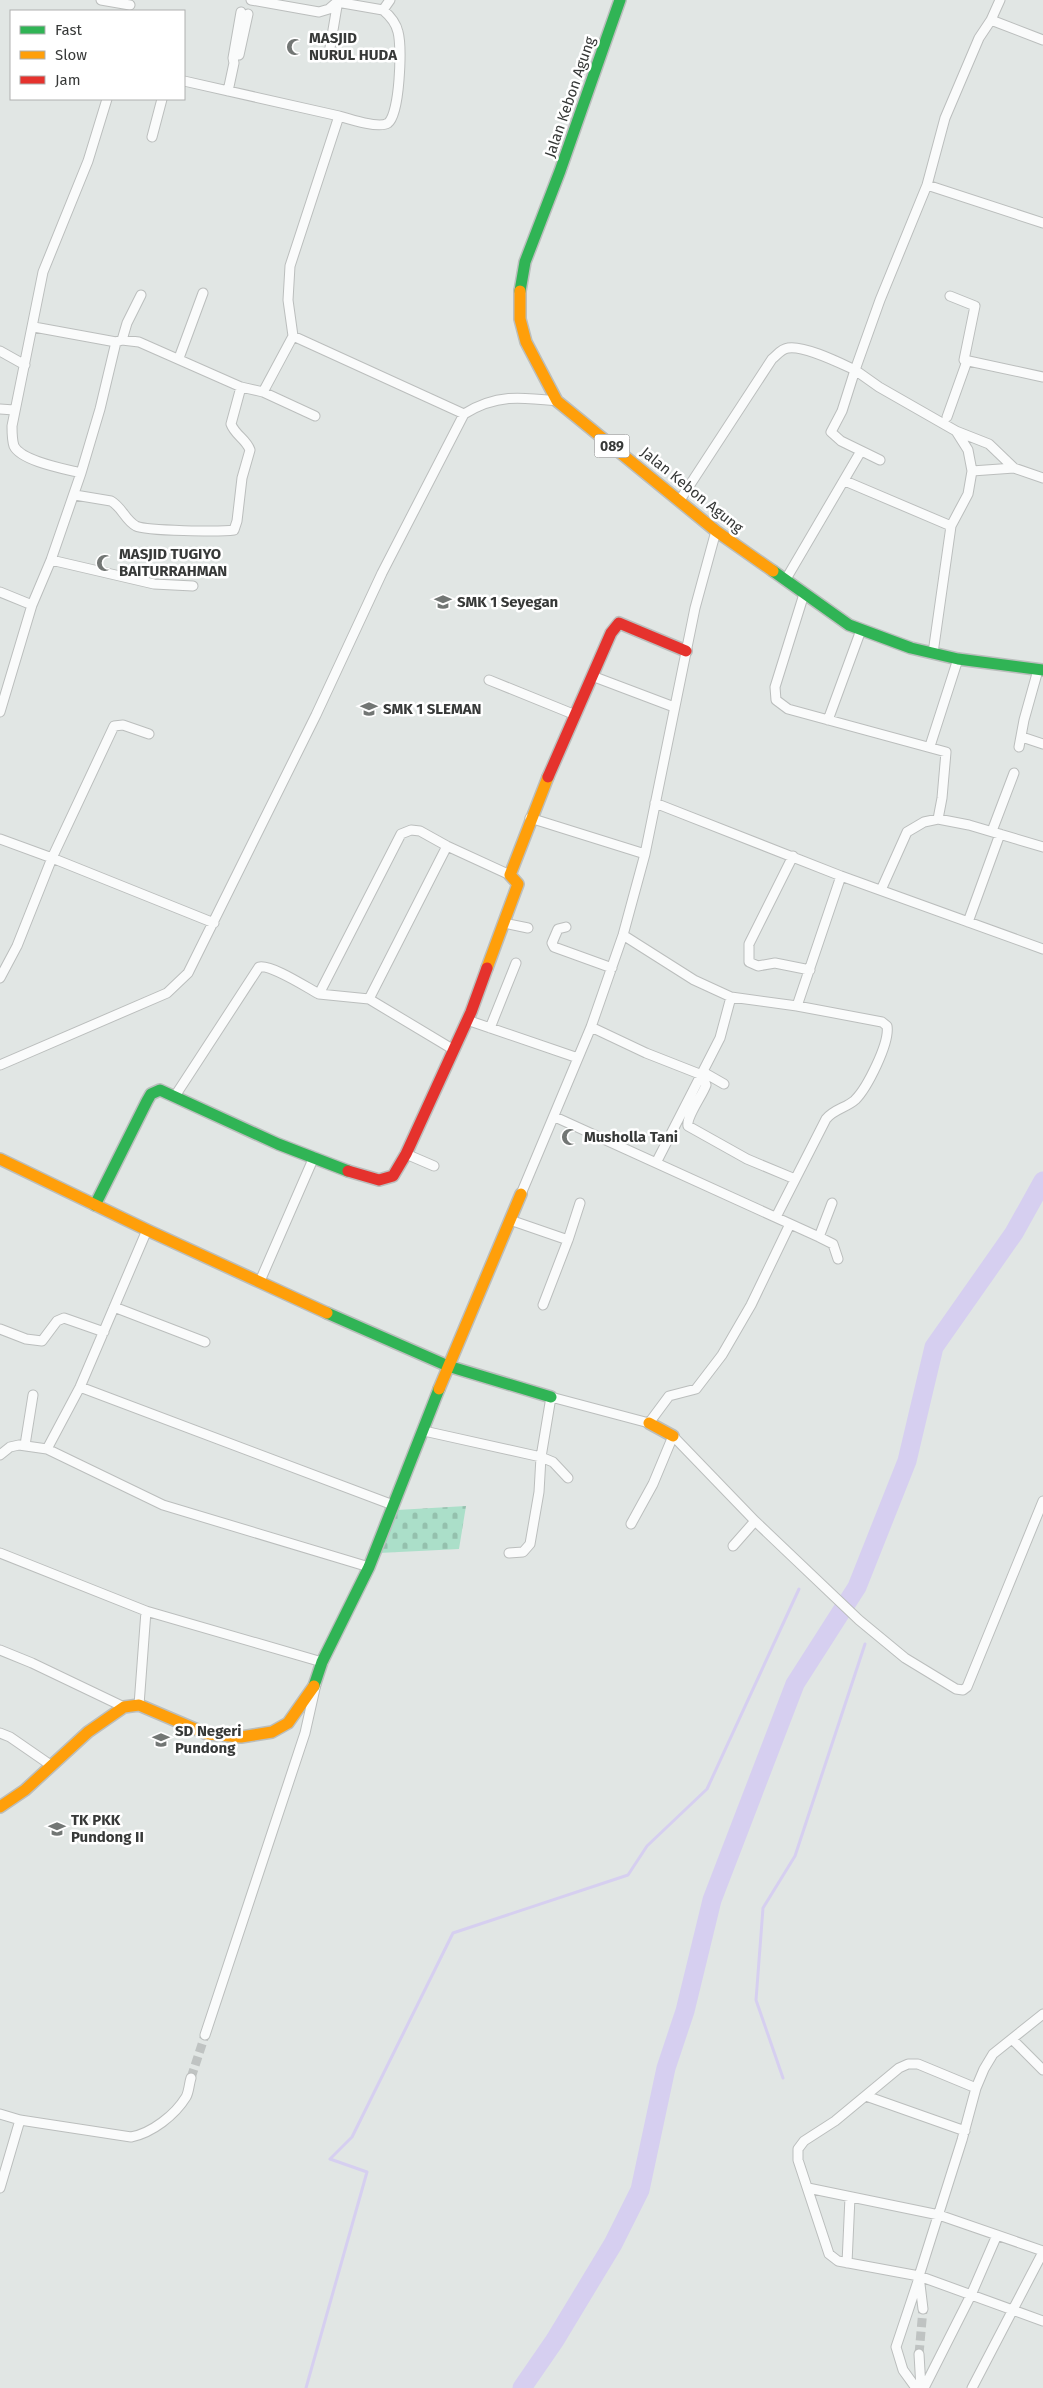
<svg xmlns="http://www.w3.org/2000/svg" width="1043" height="2388" font-family="'Fira Sans',sans-serif">
<style>
.cemetery{fill:url(#cemetery-stones)}
.lines{fill:none;stroke-linecap:round;stroke-linejoin:round}
.stream{stroke:#d6cff0;stroke-width:3}
.river{stroke:#d6cff0;stroke-width:19}
.street-tunnel{stroke:#bfc3c2;stroke-width:9;stroke-dasharray:9 4.5;stroke-linecap:butt}
.street-casing{stroke:#bbbebd;stroke-width:11}
.fast-casing{stroke:#bbbebd;stroke-width:14}
.slow-casing{stroke:#bbbebd;stroke-width:14}
.jam-casing{stroke:#bbbebd;stroke-width:14}
.street{stroke:#fafbfb;stroke-width:9}
.fast{stroke:#30b455;stroke-width:11}
.slow{stroke:#ff9f0a;stroke-width:11}
.jam{stroke:#e5322d;stroke-width:11}
.labels{text-anchor:middle;stroke-width:5;stroke-linejoin:round;paint-order:stroke}
.shield{fill:#fff;stroke:#737474;stroke-width:1}
.shield-label{font-size:14px;font-weight:bold;fill:#373938}
.poi-label{font-size:15px;font-weight:bold;fill:#373938;stroke:#fff;text-anchor:start}
.street-label{font-size:15px;fill:#373938;stroke:#fff}
</style>
<defs>
<pattern id="cemetery-stones" width="16" height="16" patternUnits="userSpaceOnUse" patternTransform="scale(1.25)"><rect width="16" height="16" fill="#abdfc9"/><path d="M2 7V4a2 2 0 0 1 4 0v3zM10 15v-3a2 2 0 0 1 4 0v3z" fill="#94c0ad"/></pattern>
</defs>
<rect width="100%" height="100%" fill="#e1e6e4"/>
<!-- cemetery -->
<path class="cemetery" d="M 466,1506 L 459,1549 L 379,1553 L 397,1510 Z"/>
<g class="lines">
<!-- stream -->
<path class="stream" d="M 783,2078 L 756,2000 L 763,1908 L 795,1856 L 865,1644
M 306,2388 L 367,2172 L 330,2159 L 352,2137 L 453,1933 L 628,1875 L 647,1846 L 707,1789 L 799,1589"/>
<!-- river -->
<path class="river" d="M 522,2388 L 555,2340 L 613,2244 L 640,2190 L 666,2068 L 685,2011 L 712,1900 L 795,1684 L 857,1587 L 907,1461 L 934,1347 L 1014,1233 L 1043,1181"/>
<!-- street-tunnel -->
<path class="street-tunnel" d="M 191,2078 L 205,2035
M 919,2354 L 923,2309"/>
<!-- street casing -->
<g class="street-casing">
<path id="street" d="M 101,0 L 130,5
M 251,0 L 319,12 L 329,9 L 337,2
M 383,10 L 390,0
M 991,20 L 1043,40
M 330,48 L 338,0
M 239,55 L 248,14
M 184,81 L 339,116
M 228,91 L 234,63 L 233,58 L 241,12
M 152,137 L 162,99
M 927,185 L 1043,223
M 950,296 L 975,306 L 964,360 L 1043,377
M 34,327 L 116,342
M 293,336 L 288,300 L 290,266 L 339,116 C 349,119 379,129 388,123 C 400,114 402,47 398,32 C 396,23 389,15 383,10 L 337,2
M 122,340 L 127,323 L 141,295
M 0,351 L 25,365
M 179,358 L 203,293
M 263,392 L 315,416
M 0,409 L 14,410
M 947,417 L 967,361
M 956,431 L 989,444 L 1014,468
M 880,460 L 841,441 L 831,432 L 842,411 L 855,370 L 879,387 L 956,431 L 968,450 L 972,471 L 1014,468 L 1043,478
M 81,473 L 100,409 L 116,342 L 122,340 L 139,342 L 241,387 L 263,392 L 293,336 L 464,414
M 845,481 L 951,526
M 75,495 L 111,501 C 122,507 125,520 136,526 C 146,531 221,532 234,530 L 237,521 L 242,478 L 250,450 C 246,439 235,435 231,424 L 241,387
M 680,500 L 772,359 C 777,355 781,349 788,348 C 804,345 840,363 855,370 L 880,300 L 927,185 L 945,118 L 979,38 L 991,20 L 1000,0
M 51,560 L 154,584 L 193,586
M 786,579 L 861,451
M 0,592 L 32,605
M 804,594 L 775,687 L 776,700 L 788,709 L 946,752 L 942,798 L 938,819
M 933,653 L 951,526 L 968,494 L 972,471
M 592,676 L 674,707
M 489,680 L 573,714
M 0,712 L 32,605 L 51,560 L 81,473 C 65,469 21,461 14,446 C 12,440 12,432 12,426 L 43,272 L 88,161 L 107,99
M 828,720 L 861,630
M 149,734 L 123,725 L 114,726 L 52,858 L 214,923
M 1022,737 L 1043,744
M 930,746 L 958,659
M 1019,747 L 1024,720 L 1038,670
M 655,803 L 841,876 L 1043,949
M 530,818 L 645,854
M 992,831 L 1014,773
M 0,839 L 52,858 L 17,946 L 0,978
M 793,856 L 749,944 L 749,962 L 758,966 L 775,963 L 810,970
M 881,890 L 907,832 L 924,822 L 938,819 L 969,825 L 1043,847
M 968,922 L 1000,834
M 504,923 L 528,928
M 566,927 L 558,929 L 552,943 L 554,947 L 612,968
M 623,935 L 694,980 L 731,997 L 797,1006 L 882,1022 L 887,1026 C 890,1043 867,1088 855,1100 C 846,1108 834,1109 826,1119 L 776,1217
M 319,994 L 369,999 L 454,1050
M 369,999 L 447,846
M 797,1006 L 841,876
M 467,1020 L 578,1058
M 591,1027 L 646,1053 L 702,1075 L 706,1085 C 702,1096 686,1117 688,1126 L 747,1159 L 795,1179
M 490,1028 L 516,963
M 0,1065 L 167,993 L 188,973 L 316,715 L 382,573 L 464,414 C 496,394 521,397 557,401
M 703,1072 L 724,1084
M 175,1096 L 259,967 C 271,964 306,987 319,994 L 401,834 L 411,830 L 420,831 L 447,846 L 510,875
M 555,1117 L 819,1237 L 833,1244 L 838,1259
M 406,1154 L 434,1166
M 657,1161 L 720,1038 L 731,997
M 521,1194 L 591,1027 L 623,935 L 645,854 L 695,608 L 716,531
M 510,1220 L 568,1240 L 580,1203
M 819,1237 L 832,1203
M 260,1281 L 314,1157
M 543,1305 L 568,1240
M 114,1307 L 205,1342
M 0,1329 L 26,1339 L 42,1341 L 57,1321 L 64,1318 L 104,1332
M 80,1387 L 393,1505
M 424,1431 L 541,1457 L 553,1462 L 568,1478
M 25,1445 L 33,1395
M 47,1449 L 80,1387 L 147,1230
M 0,1455 L 10,1447 L 19,1445 L 47,1449 L 163,1505 L 369,1567
M 631,1524 L 653,1484 L 673,1436 L 755,1521 L 859,1620 L 905,1658 L 956,1689 L 963,1690 L 967,1687 L 1043,1501
M 733,1546 L 755,1521
M 0,1553 L 146,1611 L 139,1705
M 509,1553 L 523,1552 L 530,1544 L 539,1492 L 541,1457 L 551,1397 L 649,1423 L 669,1396 L 696,1389 L 722,1355 L 751,1305 L 790,1224
M 146,1611 L 322,1662
M 0,1650 L 32,1663 L 124,1707
M 0,1733 L 10,1737 L 52,1766
M 205,2035 L 305,1733 L 316,1684
M 1012,2039 L 1043,2070
M 976,2088 L 918,2064 L 908,2064 L 899,2068 L 835,2121 L 804,2141 L 798,2149 L 798,2160 L 829,2254 L 838,2261 L 919,2276 L 1043,2321
M 866,2096 L 965,2131
M 0,2114 L 20,2120 L 131,2137 C 152,2133 175,2115 186,2097 C 189,2092 189,2084 191,2078
M 0,2188 L 20,2120
M 808,2188 L 939,2215 L 1043,2251
M 847,2263 L 850,2197
M 923,2309 L 919,2276 L 962,2140 L 976,2088 L 984,2069 L 993,2054 L 1043,2014
M 919,2354 L 921,2388
M 916,2388 L 903,2370 L 896,2347 L 918,2281
M 924,2388 L 971,2295 L 997,2235
M 972,2388 L 1043,2252"/>
</g>
<!-- fast casing -->
<g class="fast-casing">
<path id="fast" d="M 520,291 L 525,262 L 560,171 L 620,0
M 773,571 L 849,625 L 911,648 L 958,659 L 1043,670
M 95,1205 L 147,1101 L 151,1094 L 160,1090 L 278,1144 L 348,1171
M 327,1313 L 448,1366 L 551,1397
M 314,1686 L 322,1662 L 369,1567 L 439,1389"/>
</g>
<!-- slow casing -->
<g class="slow-casing">
<path id="slow" d="M 520,291 L 520,319 L 526,342 L 557,401 L 716,531 L 773,571
M 487,968 L 518,884 L 510,875 L 548,777
M 0,1159 L 147,1230 L 327,1313
M 439,1389 L 521,1194
M 649,1423 L 673,1436
M 0,1807 L 25,1790 L 88,1732 L 124,1707 L 139,1705 L 207,1734 L 241,1737 L 272,1732 L 288,1723 L 314,1686"/>
</g>
<!-- jam casing -->
<g class="jam-casing">
<path id="jam" d="M 548,777 L 611,633 L 619,623 L 686,651
M 348,1171 L 379,1180 L 393,1176 L 406,1154 L 471,1012 L 487,968"/>
</g>
<!-- street -->
<use href="#street" class="street"/>
<!-- fast -->
<use href="#fast" class="fast"/>
<!-- slow -->
<use href="#slow" class="slow"/>
<!-- jam -->
<use href="#jam" class="jam"/>
</g>
<!-- icons -->
<defs>
<g id="mosque-bare" transform="scale(1.35)"><path d="M3.5-4.9A6 6 0 1 0 3.5 4.9A5 5 0 1 1 3.5-4.9Z" fill="#727674" stroke="#fff" stroke-width="2.5" paint-order="stroke"/></g>
<g id="school-bare" transform="scale(1.35)"><path d="M0-5L7-2L0 1L-7-2ZM-4 1L0 2.5L4 1V4Q0 6-4 4Z" fill="#727674" stroke="#fff" stroke-width="2.5" paint-order="stroke"/></g>
</defs>
<g fill-rule="evenodd">
<use href="#mosque-bare" x="295" y="47"/>
<use href="#mosque-bare" x="105" y="563"/>
<use href="#school-bare" x="443" y="602"/>
<use href="#school-bare" x="369" y="709"/>
<use href="#mosque-bare" x="570" y="1137"/>
<use href="#school-bare" x="161" y="1740"/>
<use href="#school-bare" x="57" y="1829"/>
</g>
<g class="labels">
<!-- shield labels -->
<rect class="shield" x="594.5" y="434.5" width="35" height="23" rx="4"/>
<g class="shield-label">
<text x="612" y="451">089</text>
</g>
<!-- poi labels -->
<g class="poi-label">
<text x="309" y="43">MASJID<tspan x="309" dy="17">NURUL HUDA</tspan></text>
<text x="119" y="559">MASJID TUGIYO<tspan x="119" dy="17">BAITURRAHMAN</tspan></text>
<text x="457" y="607">SMK 1 Seyegan</text>
<text x="383" y="714">SMK 1 SLEMAN</text>
<text x="584" y="1142">Musholla Tani</text>
<text x="175" y="1736">SD Negeri<tspan x="175" dy="17">Pundong</tspan></text>
<text x="71" y="1825">TK PKK<tspan x="71" dy="17">Pundong II</tspan></text>
</g>
<!-- street labels -->
<g class="street-label">
<text transform="translate(570 97) rotate(-71)" y="5">Jalan Kebon Agung</text>
<text transform="translate(692 490) rotate(39)" y="5">Jalan Kebon Agung</text>
</g>
</g>
<!-- legend -->
<rect x="10" y="10" width="175" height="90" fill="#ffffff" stroke="#afb0af"/>
<rect x="20" y="26" width="25" height="8" fill="#30b455" stroke="#afb0af"/>
<text x="55" y="35" font-size="15" fill="#373938">Fast</text>
<rect x="20" y="51" width="25" height="8" fill="#ff9f0a" stroke="#afb0af"/>
<text x="55" y="60" font-size="15" fill="#373938">Slow</text>
<rect x="20" y="76" width="25" height="8" fill="#e5322d" stroke="#afb0af"/>
<text x="55" y="85" font-size="15" fill="#373938">Jam</text>
</svg>
